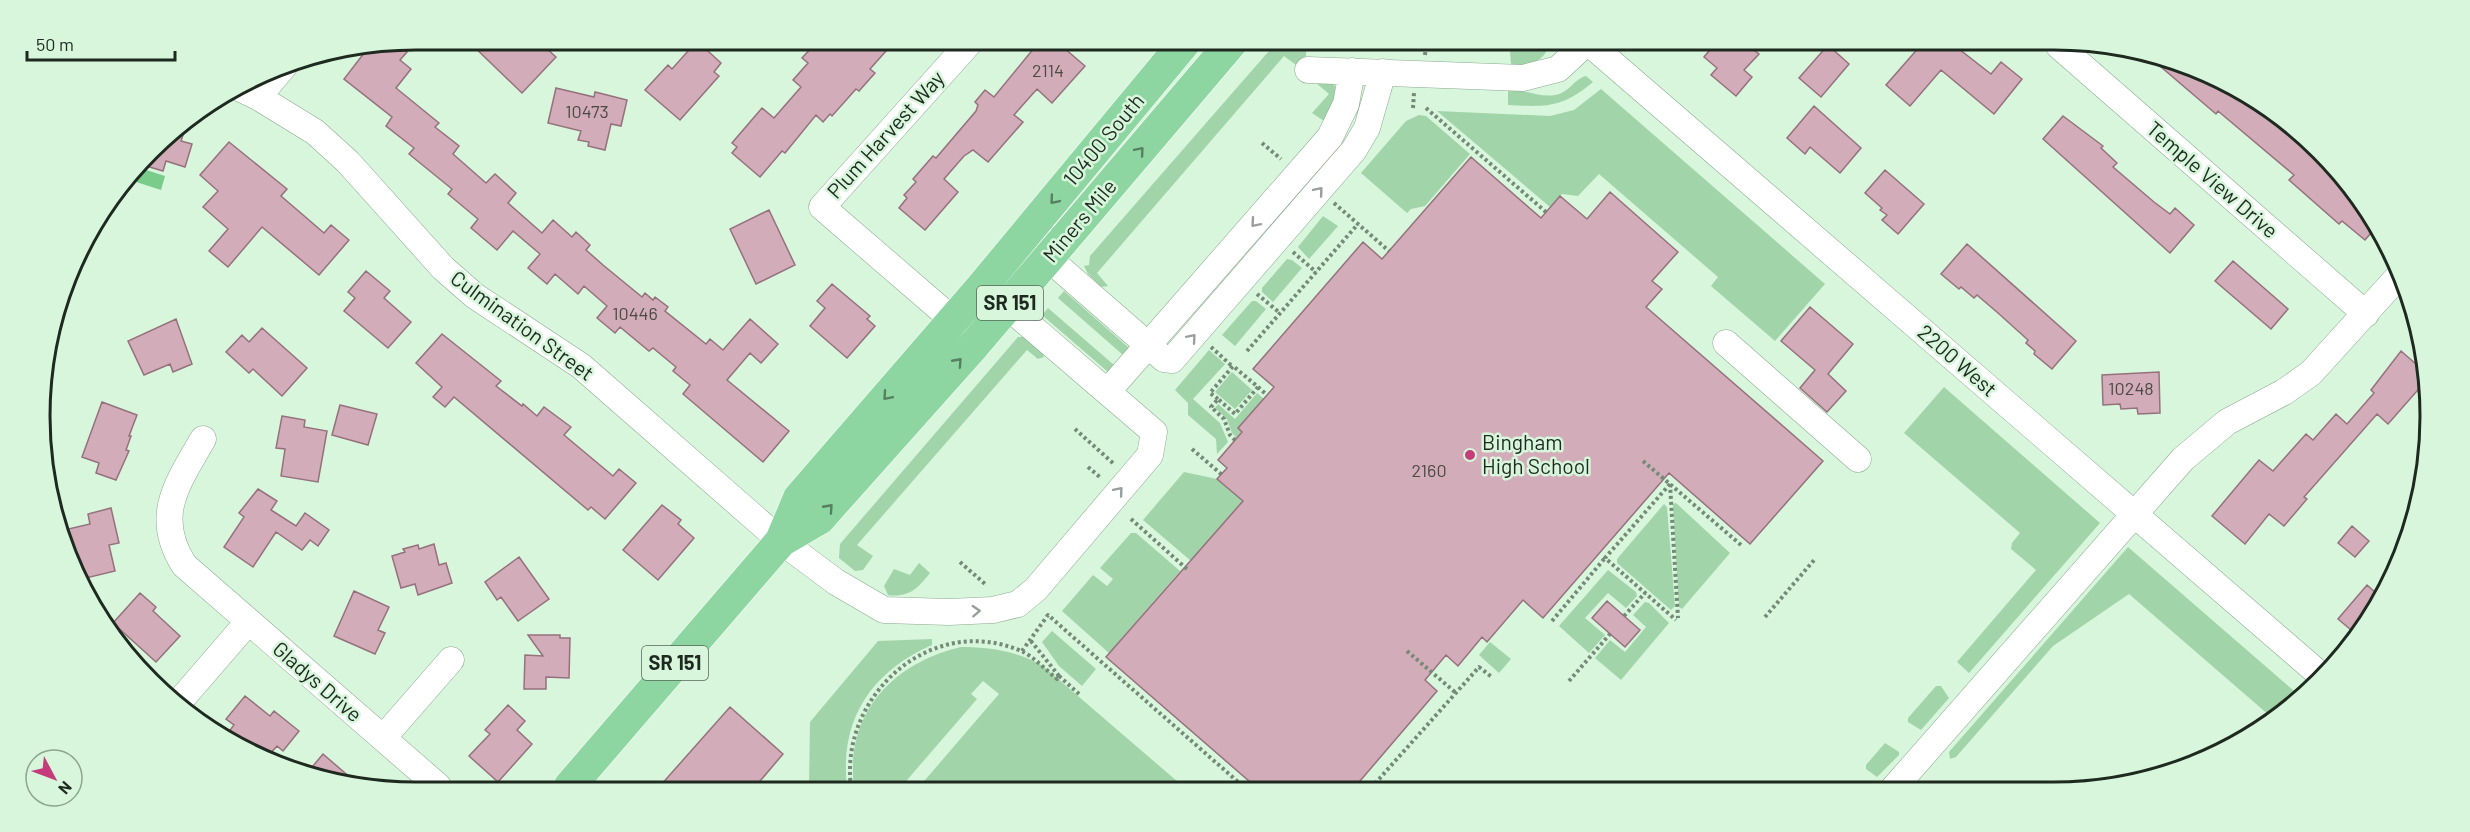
<svg xmlns="http://www.w3.org/2000/svg" width="2470" height="832" font-family="Barlow,sans-serif">
<style>
.green{fill:#a2d4a9}
.water{fill:#79cc89}
.building{fill:#d3acb9;stroke:#95717d;stroke-width:1.5}
.lines{fill:none;stroke-linecap:round;stroke-linejoin:round}
.minor-casing{stroke:#8ca990;stroke-width:27}
.major-casing{stroke:#fff;stroke-width:33}
.path{stroke:#748977;stroke-width:4;stroke-dasharray:3 3;stroke-linecap:butt}
.minor{stroke:#fff;stroke-width:26}
.major{stroke:#8ed6a1;stroke-width:32}
.oneway{stroke:#568060}
.oneway2{stroke:#9a9f9b}
.poi-dot{fill:#c43d7a;stroke:#d7f6db;stroke-width:2}
.labels{text-anchor:middle;stroke-width:5;stroke-linejoin:round;paint-order:stroke}
.number-label{font-size:18px;fill:#4b4a46}
.shield{fill:#d7f6db;stroke:#566758;stroke-width:1.5}
.shield-label{font-size:20px;font-weight:bold;fill:#1e2a20}
.street-label{font-size:21px;fill:#1e2a20;stroke:#d7f6db}
.poi-label{font-size:21px;fill:#1e2a20;stroke:#d7f6db;text-anchor:start}
.rim{fill:none;stroke:#1e2a20;stroke-width:3}
</style>
<rect width="100%" height="100%" fill="#d7f6db"/>
<!-- green -->
<path class="green" d="M 1276,43 L 1306,43 L 1306,56 L 1296,65 L 1284,56 L 1097,273 L 1108,286 L 1101,287 L 1088,274 L 1084,266 L 1089,265 L 1090,256 Z
M 1527,44 L 1549,44 C 1545,62 1530,65 1514,66 L 1511,64 L 1510,51 L 1519,51 Z
M 1586,76 L 1593,82 C 1562,108 1547,107 1508,105 L 1508,91 C 1524,88 1539,98 1555,95 C 1569,93 1574,79 1586,76 Z
M 1332,82 L 1337,90 L 1328,120 L 1324,121 L 1312,113 L 1329,94 L 1316,83 Z
M 1601,89 L 1825,284 L 1775,341 L 1711,286 L 1718,277 L 1599,174 L 1578,196 L 1562,194 L 1550,207 L 1437,111 L 1550,116 L 1574,110 Z
M 1419,115 L 1426,116 L 1470,154 L 1425,206 L 1411,209 L 1407,213 L 1361,173 L 1406,121 Z
M 1323,216 L 1338,226 L 1309,259 L 1298,247 Z
M 1287,259 L 1292,260 L 1302,268 L 1273,302 L 1262,292 L 1262,288 Z
M 1064,291 L 1129,348 L 1123,355 L 1058,298 Z
M 1252,301 L 1256,301 L 1266,309 L 1235,346 L 1222,335 Z
M 1048,308 L 1114,365 L 1108,372 L 1042,315 Z
M 1018,337 L 1024,337 L 1042,352 L 1044,357 L 1038,359 L 1027,350 L 857,545 L 873,556 L 863,570 L 855,571 L 839,558 L 840,544 Z
M 1209,350 L 1225,364 L 1193,399 L 1220,423 L 1228,442 L 1217,454 L 1216,439 L 1188,415 L 1188,403 L 1175,390 Z
M 1232,372 L 1252,390 L 1235,409 L 1215,392 Z
M 1944,387 L 2100,523 L 1969,673 L 1957,662 L 2036,570 L 2011,549 L 2012,543 L 2020,533 L 1904,433 Z
M 1257,393 L 1264,399 L 1237,438 L 1232,433 L 1227,419 L 1215,408 L 1218,404 L 1235,419 Z
M 1184,472 L 1217,479 L 1243,501 L 1191,561 L 1143,520 Z
M 1676,503 L 1730,553 L 1682,609 L 1679,607 L 1673,504 Z
M 1664,504 L 1667,507 L 1675,606 L 1671,610 L 1617,563 L 1617,559 Z
M 1131,533 L 1136,533 L 1180,571 L 1109,653 L 1062,611 L 1093,575 L 1107,586 L 1113,579 L 1100,568 Z
M 2128,547 L 2301,697 L 2263,724 L 2270,716 L 2129,594 L 2053,646 L 1956,757 L 1950,759 L 1949,752 Z
M 919,563 L 930,573 C 918,588 909,598 888,595 L 884,586 L 894,569 L 910,575 Z
M 1608,570 L 1636,592 L 1637,596 L 1626,608 L 1608,593 L 1585,618 L 1605,635 L 1589,653 L 1559,626 Z
M 1645,602 L 1649,603 L 1669,623 L 1621,680 L 1595,658 L 1610,640 L 1625,652 L 1646,627 L 1633,615 Z
M 1052,631 L 1096,669 L 1082,686 L 1059,666 L 1042,642 Z
M 932,639 L 932,645 C 872,671 839,720 847,787 L 809,787 L 810,722 L 878,641 Z
M 1490,642 L 1511,659 L 1499,673 L 1479,655 Z
M 961,647 C 991,647 1016,651 1043,666 L 1185,788 L 919,787 L 999,694 L 983,681 L 971,694 L 977,699 L 901,787 L 854,787 C 845,713 893,663 961,647 Z
M 1936,686 L 1941,686 L 1949,698 L 1921,730 L 1908,722 L 1908,718 Z
M 1885,743 L 1899,752 L 1899,755 L 1877,777 L 1866,769 L 1866,765 Z"/>
<!-- water -->
<path class="water" d="M 140,168 L 165,176 L 161,190 L 133,181 Z"/>
<!-- building -->
<path class="building" d="M 466,39 L 537,40 L 556,57 L 522,93 Z
M 697,41 L 721,63 L 714,72 L 719,76 L 680,120 L 645,90 L 668,65 L 672,69 Z
M 825,41 L 895,41 L 870,69 L 875,73 L 859,91 L 856,89 L 832,116 L 830,114 L 823,122 L 816,115 L 785,153 L 782,151 L 760,177 L 732,153 L 737,147 L 732,143 L 762,108 L 774,118 L 801,87 L 793,80 L 808,63 L 802,58 L 814,45 L 818,48 Z
M 1039,42 L 1057,42 L 1085,66 L 1052,103 L 1037,89 L 1014,115 L 1023,122 L 988,162 L 973,150 L 964,156 L 944,179 L 958,192 L 925,230 L 899,208 L 907,198 L 904,195 L 916,182 L 913,179 L 933,156 L 936,158 L 976,111 L 978,105 L 975,102 L 985,90 L 994,97 Z
M 396,43 L 407,52 L 400,60 L 411,69 L 396,88 L 439,123 L 435,127 L 459,146 L 453,154 L 486,183 L 495,174 L 516,193 L 508,203 L 542,233 L 553,220 L 572,237 L 576,232 L 590,245 L 586,250 L 603,265 L 642,297 L 645,293 L 653,300 L 655,297 L 668,307 L 665,311 L 706,344 L 710,339 L 723,350 L 750,319 L 778,344 L 761,363 L 750,353 L 727,380 L 789,431 L 763,462 L 683,394 L 690,385 L 673,371 L 676,367 L 653,348 L 649,351 L 620,327 L 615,333 L 597,318 L 607,306 L 584,286 L 578,294 L 555,274 L 547,284 L 528,268 L 540,254 L 513,231 L 497,250 L 471,228 L 478,219 L 448,194 L 452,189 L 409,154 L 414,148 L 386,126 L 392,117 L 344,79 L 368,48 Z
M 1714,45 L 1748,45 L 1759,54 L 1744,70 L 1752,77 L 1736,96 L 1711,75 L 1717,68 L 1704,57 Z
M 1828,45 L 1849,64 L 1821,97 L 1799,78 Z
M 1921,45 L 1955,46 L 1991,74 L 2001,62 L 2022,79 L 1994,114 L 1941,70 L 1910,106 L 1886,85 Z
M 2155,57 L 2250,97 L 2299,138 L 2368,207 L 2376,227 L 2365,240 L 2342,221 L 2339,224 L 2289,180 L 2294,175 L 2218,111 L 2216,114 L 2153,60 Z
M 556,88 L 594,97 L 595,92 L 627,100 L 621,126 L 611,124 L 605,150 L 588,146 L 589,142 L 578,140 L 581,131 L 548,123 Z
M 1814,106 L 1861,148 L 1840,173 L 1810,147 L 1805,154 L 1787,138 Z
M 2063,116 L 2103,146 L 2101,148 L 2117,163 L 2113,167 L 2154,202 L 2170,214 L 2175,208 L 2194,225 L 2170,253 L 2043,139 Z
M 188,120 L 181,141 L 192,144 L 185,167 L 166,161 L 163,171 L 143,165 L 167,133 Z
M 229,142 L 287,189 L 281,196 L 324,233 L 331,225 L 349,240 L 319,275 L 262,227 L 228,267 L 209,251 L 228,229 L 203,207 L 218,191 L 200,175 Z
M 1471,157 L 1541,218 L 1560,196 L 1587,219 L 1610,192 L 1678,252 L 1652,281 L 1662,289 L 1646,307 L 1823,461 L 1750,544 L 1669,473 L 1543,618 L 1523,600 L 1487,642 L 1482,637 L 1458,666 L 1446,655 L 1425,680 L 1437,691 L 1354,788 L 1257,788 L 1106,657 L 1243,501 L 1217,479 L 1227,468 L 1218,460 L 1242,432 L 1238,428 L 1274,387 L 1253,369 L 1363,242 L 1382,259 Z
M 1885,170 L 1924,204 L 1898,234 L 1882,220 L 1887,215 L 1880,210 L 1882,208 L 1865,193 Z
M 769,210 L 795,265 L 756,284 L 730,229 Z
M 1967,244 L 2076,341 L 2052,369 L 2034,354 L 2035,351 L 2026,343 L 2028,340 L 1998,313 L 1977,295 L 1974,298 L 1961,287 L 1959,289 L 1941,274 Z
M 2233,261 L 2288,309 L 2271,329 L 2215,281 Z
M 366,271 L 390,291 L 384,298 L 411,322 L 388,348 L 344,311 L 355,298 L 348,292 Z
M 832,284 L 870,316 L 867,319 L 875,326 L 847,358 L 810,326 L 825,308 L 817,301 Z
M 1810,307 L 1853,344 L 1828,374 L 1846,391 L 1827,412 L 1800,388 L 1815,370 L 1781,341 Z
M 176,319 L 192,364 L 173,372 L 170,364 L 144,375 L 128,341 Z
M 262,328 L 307,368 L 282,396 L 253,369 L 249,373 L 226,352 L 242,335 L 249,342 Z
M 442,334 L 501,381 L 496,386 L 522,406 L 523,404 L 537,416 L 544,407 L 571,427 L 564,435 L 613,476 L 619,469 L 636,483 L 605,519 L 591,507 L 588,510 L 454,397 L 445,407 L 433,397 L 442,387 L 416,363 Z
M 2401,351 L 2424,371 L 2424,383 L 2388,424 L 2377,414 L 2304,497 L 2307,499 L 2284,526 L 2269,514 L 2245,544 L 2212,516 L 2259,460 L 2273,471 L 2306,434 L 2313,440 L 2336,414 L 2347,424 L 2374,393 L 2371,390 Z
M 2159,372 L 2160,413 L 2138,414 L 2137,408 L 2121,409 L 2120,404 L 2103,405 L 2102,375 Z
M 102,402 L 137,415 L 129,436 L 131,436 L 126,450 L 129,451 L 116,480 L 96,473 L 99,463 L 82,457 Z
M 340,405 L 377,414 L 368,445 L 332,435 Z
M 282,416 L 305,420 L 304,427 L 327,431 L 318,482 L 281,476 L 285,449 L 276,448 Z
M 258,489 L 277,501 L 271,510 L 296,526 L 305,513 L 329,530 L 318,546 L 310,540 L 302,550 L 276,532 L 253,567 L 224,547 L 244,517 L 239,513 Z
M 662,505 L 681,520 L 678,524 L 694,538 L 658,580 L 623,550 Z
M 111,508 L 119,543 L 109,545 L 115,571 L 82,579 L 60,531 L 90,524 L 88,514 Z
M 2352,526 L 2369,541 L 2355,557 L 2338,543 Z
M 434,544 L 439,565 L 446,563 L 452,583 L 418,595 L 415,584 L 401,588 L 392,556 L 405,552 L 403,549 L 418,545 L 419,549 Z
M 519,557 L 549,599 L 518,621 L 501,597 L 497,600 L 485,582 Z
M 2367,585 L 2383,599 L 2357,635 L 2338,619 Z
M 354,591 L 389,607 L 378,630 L 385,633 L 375,654 L 334,636 Z
M 140,593 L 156,607 L 153,611 L 180,636 L 156,662 L 113,623 Z
M 1607,601 L 1640,630 L 1625,647 L 1592,618 Z
M 528,635 L 560,635 L 560,638 L 570,638 L 569,678 L 546,677 L 546,689 L 524,689 L 525,655 L 543,656 Z
M 245,696 L 270,716 L 274,711 L 299,731 L 283,751 L 277,746 L 269,755 L 238,742 L 227,734 L 234,725 L 226,719 Z
M 508,705 L 525,721 L 517,730 L 532,744 L 498,782 L 469,756 L 490,734 L 485,730 Z
M 730,707 L 783,754 L 755,787 L 660,786 Z
M 323,754 L 360,786 L 342,786 L 308,772 Z"/>
<g class="lines">
<!-- minor casing -->
<g class="minor-casing">
<path id="minor" d="M 1590,44 L 2324,678
M 2059,46 L 2366,314
M 1308,70 L 1523,78 L 1558,69 L 1585,44
M 239,88 L 258,97 L 315,132 L 348,162 L 443,268 L 475,296 L 581,366 L 781,541 L 836,582 L 884,610 L 949,612 L 993,610 L 1018,604 L 1036,589 L 1150,455 L 1154,432 L 1007,306
M 258,97 L 285,65
M 1048,258 L 1164,359 L 1172,360 L 1354,150 L 1367,128 L 1383,72
M 953,320 L 822,207 L 971,41
M 1726,343 L 1858,459
M 1108,391 L 1330,137 L 1346,104 L 1352,71
M 203,439 C 177,484 153,516 184,565 L 438,786
M 179,702 L 248,622
M 383,738 L 451,660
M 1893,789 L 2183,459 L 2227,422 L 2284,392 L 2311,373 L 2397,278"/>
</g>
<!-- major casing -->
<g class="major-casing">
<path id="major" d="M 781,541 L 819,519 L 975,344 L 1232,42
M 570,786 L 781,541 L 799,498 L 980,289 L 1185,42"/>
</g>
<!-- path -->
<path class="path" d="M 1425,55 L 1426,44
M 1413,108 L 1414,93
M 1426,108 L 1546,212
M 1262,143 L 1281,159
M 1334,203 L 1389,251
M 1293,252 L 1316,272
M 1257,294 L 1280,313
M 1211,347 L 1233,367
M 1247,351 L 1358,224
M 1258,387 L 1267,395
M 1218,399 L 1210,393 L 1233,366 L 1258,387 L 1235,414 L 1218,399 L 1211,407 L 1224,419 L 1230,435 L 1235,440
M 1075,429 L 1115,465
M 1192,449 L 1221,474
M 1643,461 L 1741,545
M 1088,467 L 1101,478
M 1670,484 L 1605,558 L 1676,620
M 1670,484 L 1678,618
M 1131,519 L 1189,571
M 960,562 L 985,584
M 1624,616 L 1645,593
M 1765,617 L 1815,559
M 1552,621 L 1605,558
M 1022,651 L 1048,615 L 1245,788
M 1407,651 L 1456,693
M 1059,676 L 1079,694
M 1569,681 L 1610,634
M 851,787 C 839,696 931,612 1021,651 C 1033,656 1046,670 1057,679 L 1059,676 L 1031,641
M 1371,788 L 1479,667 L 1493,678"/>
<!-- minor -->
<use href="#minor" class="minor"/>
<!-- major -->
<use href="#major" class="major"/>
</g>
<!-- one-way arrows -->
<defs><path id="oneway-chevron" d="M-2-3.5L2.5 0L-2 3.5" fill="none" stroke-width="1.6" stroke-linecap="round" stroke-linejoin="round" transform="scale(1.5)"/></defs>
<g class="oneway">
<use href="#oneway-chevron" transform="translate(1140 151) rotate(-50)"/>
<use href="#oneway-chevron" transform="translate(1054 200) rotate(130)"/>
<use href="#oneway-chevron" transform="translate(958 362) rotate(-48)"/>
<use href="#oneway-chevron" transform="translate(887 396) rotate(131)"/>
<use href="#oneway-chevron" transform="translate(829 508) rotate(-48)"/>
</g>
<g class="oneway2">
<use href="#oneway-chevron" transform="translate(1319 191) rotate(-50)"/>
<use href="#oneway-chevron" transform="translate(1255 223) rotate(131)"/>
<use href="#oneway-chevron" transform="translate(1192 338) rotate(-49)"/>
<use href="#oneway-chevron" transform="translate(1119 491) rotate(-50)"/>
<use href="#oneway-chevron" transform="translate(976 611) rotate(-3)"/>
</g>
<!-- markers -->
<circle class="poi-dot" cx="1470" cy="455" r="6"/>
<g class="labels">
<!-- number labels -->
<g class="number-label">
<text x="1048" y="77">2114</text>
<text x="587" y="118">10473</text>
<text x="635" y="320">10446</text>
<text x="2131" y="395">10248</text>
<text x="1429" y="477">2160</text>
</g>
<!-- shield labels -->
<g class="shield">
<rect x="977" y="286" width="66" height="34" rx="4.5"/>
<rect x="642" y="646" width="66" height="34" rx="4.5"/>
</g>
<g class="shield-label">
<text x="1010" y="310">SR 151</text>
<text x="675" y="670">SR 151</text>
</g>
<!-- street labels -->
<g class="street-label">
<text transform="translate(886 135) rotate(-48)" y="7">Plum Harvest Way</text>
<text transform="translate(1104 140) rotate(-50)" y="7">10400 South</text>
<text transform="translate(2212 180) rotate(41)" y="7">Temple View Drive</text>
<text transform="translate(1080 221) rotate(-50)" y="7">Miners Mile</text>
<text transform="translate(522 326) rotate(36)" y="7">Culmination Street</text>
<text transform="translate(1957 361) rotate(41)" y="7">2200 West</text>
<text transform="translate(317 682) rotate(41)" y="7">Gladys Drive</text>
</g>
<!-- poi labels -->
<g class="poi-label">
<text x="1482" y="450">Bingham<tspan x="1482" dy="24">High School</tspan></text>
</g>
</g>
<!-- crop -->
<path d="M0 0H2470V832H0ZM416 50H2054A366 366 0 0 1 2420 416V416A366 366 0 0 1 2054 782H416A366 366 0 0 1 50 416V416A366 366 0 0 1 416 50Z" fill="#d7f6db" fill-rule="evenodd"/>
<path class="rim" d="M416 50H2054A366 366 0 0 1 2420 416V416A366 366 0 0 1 2054 782H416A366 366 0 0 1 50 416V416A366 366 0 0 1 416 50Z"/>
<!-- north arrow -->
<g transform="translate(54 778) rotate(131)"><circle r="28" fill="#d7f6db" stroke="#8da490" stroke-width="1.5"/>
<path d="M0-4.5L10 22L0 15L-10 22Z" fill="#c43d7a"/>
<text y="-9" font-size="16" font-weight="bold" text-anchor="middle" fill="#1e2a20">N</text>
</g>
<!-- scale -->
<path d="M27 51v9h148v-9" fill="none" stroke="#1e2a20" stroke-width="3"/>
<text x="36" y="51" font-size="18" fill="#1e2a20" stroke="#d7f6db" stroke-width="4.5" paint-order="stroke">50 m</text>
</svg>
